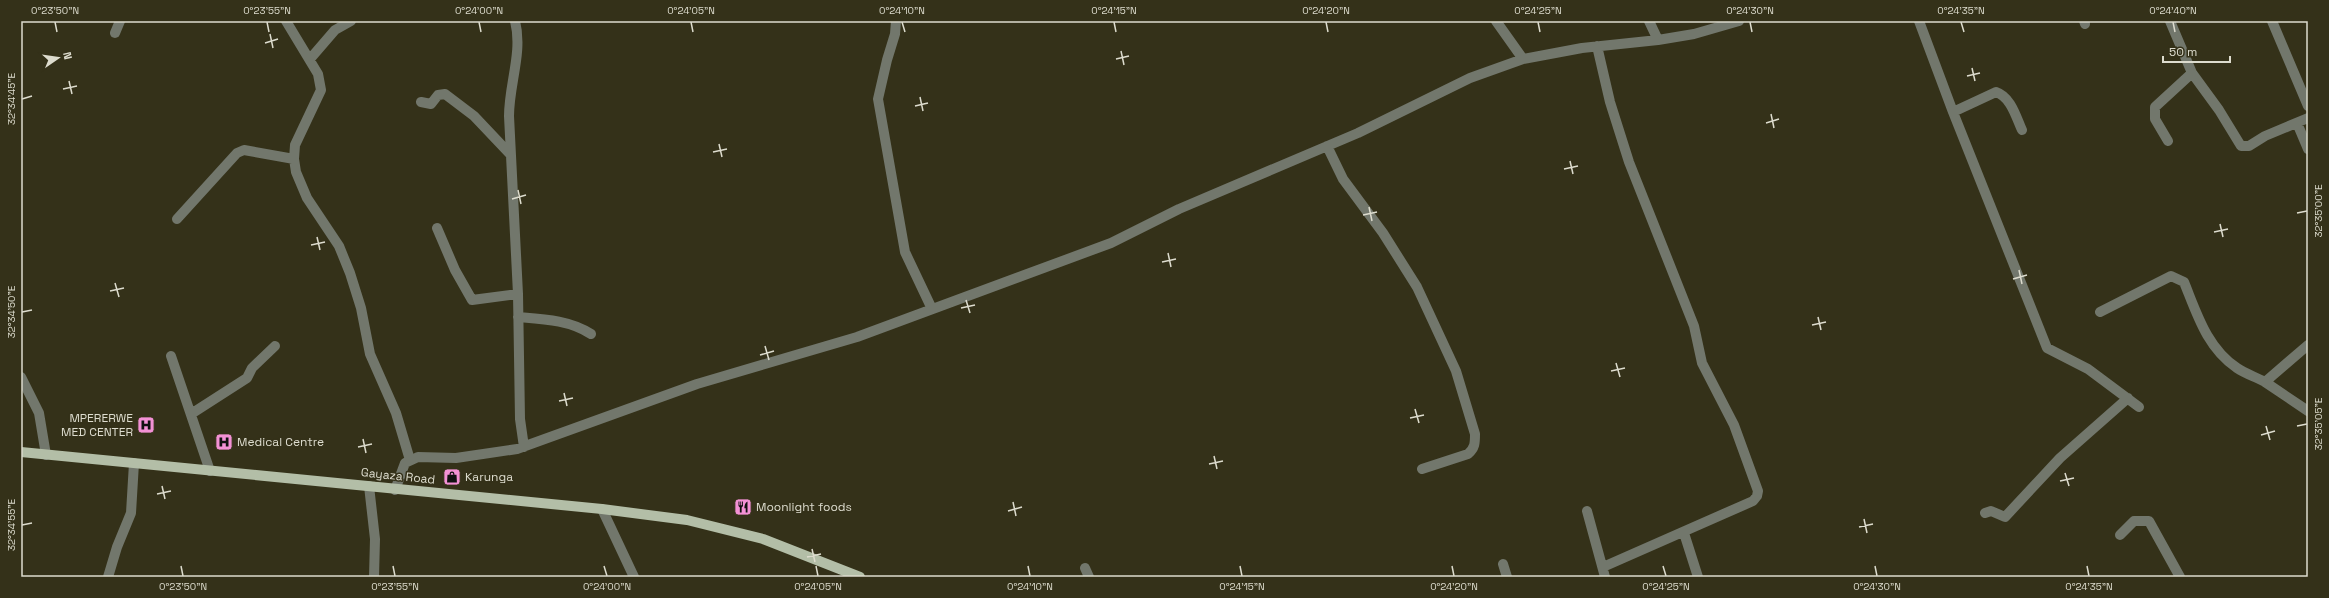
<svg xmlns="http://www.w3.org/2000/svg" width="2329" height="598" font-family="'Space Grotesk',sans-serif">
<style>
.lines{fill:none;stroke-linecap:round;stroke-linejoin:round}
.minor{stroke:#72776c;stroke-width:10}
.major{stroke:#b3bea7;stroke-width:10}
.ticks{fill:none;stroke:#dddcce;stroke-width:1.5}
.labels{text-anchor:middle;stroke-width:3;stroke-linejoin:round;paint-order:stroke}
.poi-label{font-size:12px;fill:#dddcce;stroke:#343119;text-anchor:start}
.street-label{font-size:12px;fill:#dddcce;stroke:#343119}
.neatline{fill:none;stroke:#dddcce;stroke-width:1.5}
.ticks-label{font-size:10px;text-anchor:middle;fill:#dddcce}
</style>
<rect width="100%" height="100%" fill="#343119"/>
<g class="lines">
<!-- minor -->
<path class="minor" d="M 286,21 L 318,74 L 321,90 L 295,145 L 294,159 L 296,172 L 307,198 L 339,246 L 350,273 L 361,308 L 370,354 L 396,413 L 410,460
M 515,21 C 523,52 509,84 509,116 L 518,294 L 520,419 L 524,447
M 896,21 L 895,34 L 887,60 L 878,99 L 905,252 L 932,309
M 1496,21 L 1523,59
M 1649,21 L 1658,40
M 1919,21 L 1953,112 L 1996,92 C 2011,97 2016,117 2022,130
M 2084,21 L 2085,24
M 2170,21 L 2192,73 L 2219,110 L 2241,146 L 2249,146 L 2265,136 L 2308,118
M 2272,21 L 2308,106
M 115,33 L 120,21
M 1597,46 L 1610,102 L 1629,162 L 1694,326 L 1702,363 L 1734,425 L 1758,491 L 1757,496 L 1753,501 L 1603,567
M 310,59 L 335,30 L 351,21
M 421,102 L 431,104 L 438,95 L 445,94 L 474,116 L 511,155
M 1953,112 L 2047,348 L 2088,369 L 2139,407
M 2297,123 L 2308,149
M 2168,141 L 2155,119 L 2155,107 L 2192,73
M 1327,146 L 1343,179 L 1383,233 L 1417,287 L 1456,371 L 1475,434 C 1475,443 1475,448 1468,454 L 1422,469
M 177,219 L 237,153 L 244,150 L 294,159
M 437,228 L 455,270 L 472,300 L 518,294
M 2100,312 L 2171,276 L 2184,282 C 2197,314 2207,348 2237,368 C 2246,374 2256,377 2265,382
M 518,317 C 543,319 570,320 591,334
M 2308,345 L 2265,382 L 2308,411
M 171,356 L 210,471
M 21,377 L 39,413 L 46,455
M 191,414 L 247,378 L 252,368 L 275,346
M 369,486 L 375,539 L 374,577
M 395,490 L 405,463 L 418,457 L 456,458 L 517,449 L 697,384 L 857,337 L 1111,243 L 1179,209 L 1358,133 L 1470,78 L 1523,59 L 1582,48 L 1658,40 L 1694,34 L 1739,21
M 602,509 L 634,577
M 1587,511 L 1605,577
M 1985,513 L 1991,511 L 2005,517 L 2060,458 L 2128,398
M 1684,533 L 1698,577
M 2120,535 L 2134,521 L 2149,521 L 2180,577
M 1503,564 L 1507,577
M 1085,568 L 1089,577
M 108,577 L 117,547 L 131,513 L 134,463"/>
<!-- major -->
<path class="major" d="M 21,452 L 602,509 L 687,520 L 763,539 L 860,577"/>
</g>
<!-- ticks -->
<path class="ticks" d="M 55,22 L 57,32M 267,22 L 269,32M 479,22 L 481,32M 691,22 L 693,32M 902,22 L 905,32M 1114,22 L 1116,32M 1326,22 L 1328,32M 1538,22 L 1540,32M 1750,22 L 1752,32M 1961,22 L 1964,32M 2173,22 L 2175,32M 270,34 L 273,48M 265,43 L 278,39M 1121,51 L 1124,65M 1116,59 L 1129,56M 1972,68 L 1975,81M 1967,76 L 1980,73M 69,81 L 72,94M 63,89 L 77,86M 920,97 L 923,111M 22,99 L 32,96M 915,106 L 928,103M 1771,114 L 1774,128M 1766,123 L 1779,119M 719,144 L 722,157M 713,152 L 727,149M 1570,161 L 1573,174M 1564,169 L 1578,166M 518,190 L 521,204M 512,199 L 526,195M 1369,207 L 1372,221M 2297,213 L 2307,211M 1363,215 L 1377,212M 2220,224 L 2223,237M 2214,232 L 2228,229M 317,237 L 320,250M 311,245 L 325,242M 1168,253 L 1171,267M 1162,262 L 1176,259M 2019,270 L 2022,284M 2013,279 L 2027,275M 115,283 L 119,297M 110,291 L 124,288M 966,300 L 970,313M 961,308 L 975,305M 22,312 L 32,310M 1818,317 L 1821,330M 1812,325 L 1826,322M 765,346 L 769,360M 760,355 L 774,351M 1616,363 L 1620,377M 1611,371 L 1625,368M 564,393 L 567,406M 559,401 L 573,398M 1415,409 L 1419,423M 1410,418 L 1424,415M 2266,426 L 2270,440M 2297,426 L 2307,424M 2261,435 L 2275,431M 363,439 L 366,453M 358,447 L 372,444M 1214,456 L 1217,469M 1209,464 L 1223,461M 2065,473 L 2069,486M 2060,481 L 2074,478M 162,486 L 165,499M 157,494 L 171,491M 1013,502 L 1016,516M 1008,511 L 1022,507M 1864,519 L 1867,533M 22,525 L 32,523M 1859,527 L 1873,524M 812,549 L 815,562M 807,557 L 821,554M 181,566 L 183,576M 393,566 L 395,576M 604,566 L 607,576M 816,566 L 818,576M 1028,566 L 1030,576M 1240,566 L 1242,576M 1452,566 L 1454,576M 1663,566 L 1666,576M 1875,566 L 1877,576M 2087,566 L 2089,576"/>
<!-- icons -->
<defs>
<g id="hospital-square" transform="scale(0.9)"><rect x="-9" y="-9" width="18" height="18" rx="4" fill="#f391d5" stroke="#343119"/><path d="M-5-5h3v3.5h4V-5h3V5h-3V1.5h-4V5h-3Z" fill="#111"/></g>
<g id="shop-square" transform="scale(0.9)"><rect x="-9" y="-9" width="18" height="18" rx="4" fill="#f391d5" stroke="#343119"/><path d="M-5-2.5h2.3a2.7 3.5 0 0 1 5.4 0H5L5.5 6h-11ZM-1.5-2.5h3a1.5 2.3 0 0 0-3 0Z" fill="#111"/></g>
<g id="restaurant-square" transform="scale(0.9)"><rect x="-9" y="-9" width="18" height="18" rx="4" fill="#f391d5" stroke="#343119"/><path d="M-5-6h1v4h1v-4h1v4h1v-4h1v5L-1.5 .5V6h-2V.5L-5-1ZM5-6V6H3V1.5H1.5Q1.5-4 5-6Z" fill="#111"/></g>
</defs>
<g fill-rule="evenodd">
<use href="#hospital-square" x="146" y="425"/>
<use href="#hospital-square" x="224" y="442"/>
<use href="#shop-square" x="452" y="477"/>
<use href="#restaurant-square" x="743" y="507"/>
</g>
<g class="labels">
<!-- poi labels -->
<g class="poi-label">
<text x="133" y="422" text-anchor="end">MPERERWE<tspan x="133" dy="14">MED CENTER</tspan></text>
<text x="237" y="446">Medical Centre</text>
<text x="465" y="481">Karunga</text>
<text x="756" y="511">Moonlight foods</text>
</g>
<!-- street labels -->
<g class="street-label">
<text transform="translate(398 476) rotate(6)" y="4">Gayaza Road</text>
</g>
</g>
<!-- border -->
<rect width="2329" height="598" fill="none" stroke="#343119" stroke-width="44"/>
<!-- north arrow -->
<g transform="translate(58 58) rotate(77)" stroke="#343119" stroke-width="3" paint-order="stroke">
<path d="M0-3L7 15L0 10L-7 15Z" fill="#dddcce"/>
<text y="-6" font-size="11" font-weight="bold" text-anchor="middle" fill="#dddcce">N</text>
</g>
<!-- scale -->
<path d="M2163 56v6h67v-6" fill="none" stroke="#dddcce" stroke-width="2"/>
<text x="2169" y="56" font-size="12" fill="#dddcce" stroke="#343119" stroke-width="3" paint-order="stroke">50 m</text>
<rect x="22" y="22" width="2285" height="554" class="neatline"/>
<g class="ticks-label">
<text x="55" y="14">0°23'50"N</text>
<text x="267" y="14">0°23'55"N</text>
<text x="479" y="14">0°24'00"N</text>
<text x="691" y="14">0°24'05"N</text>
<text x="902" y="14">0°24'10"N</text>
<text x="1114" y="14">0°24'15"N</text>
<text x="1326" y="14">0°24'20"N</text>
<text x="1538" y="14">0°24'25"N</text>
<text x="1750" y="14">0°24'30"N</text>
<text x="1961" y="14">0°24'35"N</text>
<text x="2173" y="14">0°24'40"N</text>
<text transform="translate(11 99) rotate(-90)" y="4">32°34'45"E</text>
<text transform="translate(2318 211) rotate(-90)" y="4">32°35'00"E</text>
<text transform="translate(11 312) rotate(-90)" y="4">32°34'50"E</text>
<text transform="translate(2318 424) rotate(-90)" y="4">32°35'05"E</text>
<text transform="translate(11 525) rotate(-90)" y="4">32°34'55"E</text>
<text x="183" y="590">0°23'50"N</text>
<text x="395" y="590">0°23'55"N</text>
<text x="607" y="590">0°24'00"N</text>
<text x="818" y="590">0°24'05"N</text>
<text x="1030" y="590">0°24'10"N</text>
<text x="1242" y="590">0°24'15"N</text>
<text x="1454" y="590">0°24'20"N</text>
<text x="1666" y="590">0°24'25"N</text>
<text x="1877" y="590">0°24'30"N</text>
<text x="2089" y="590">0°24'35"N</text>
</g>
</svg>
